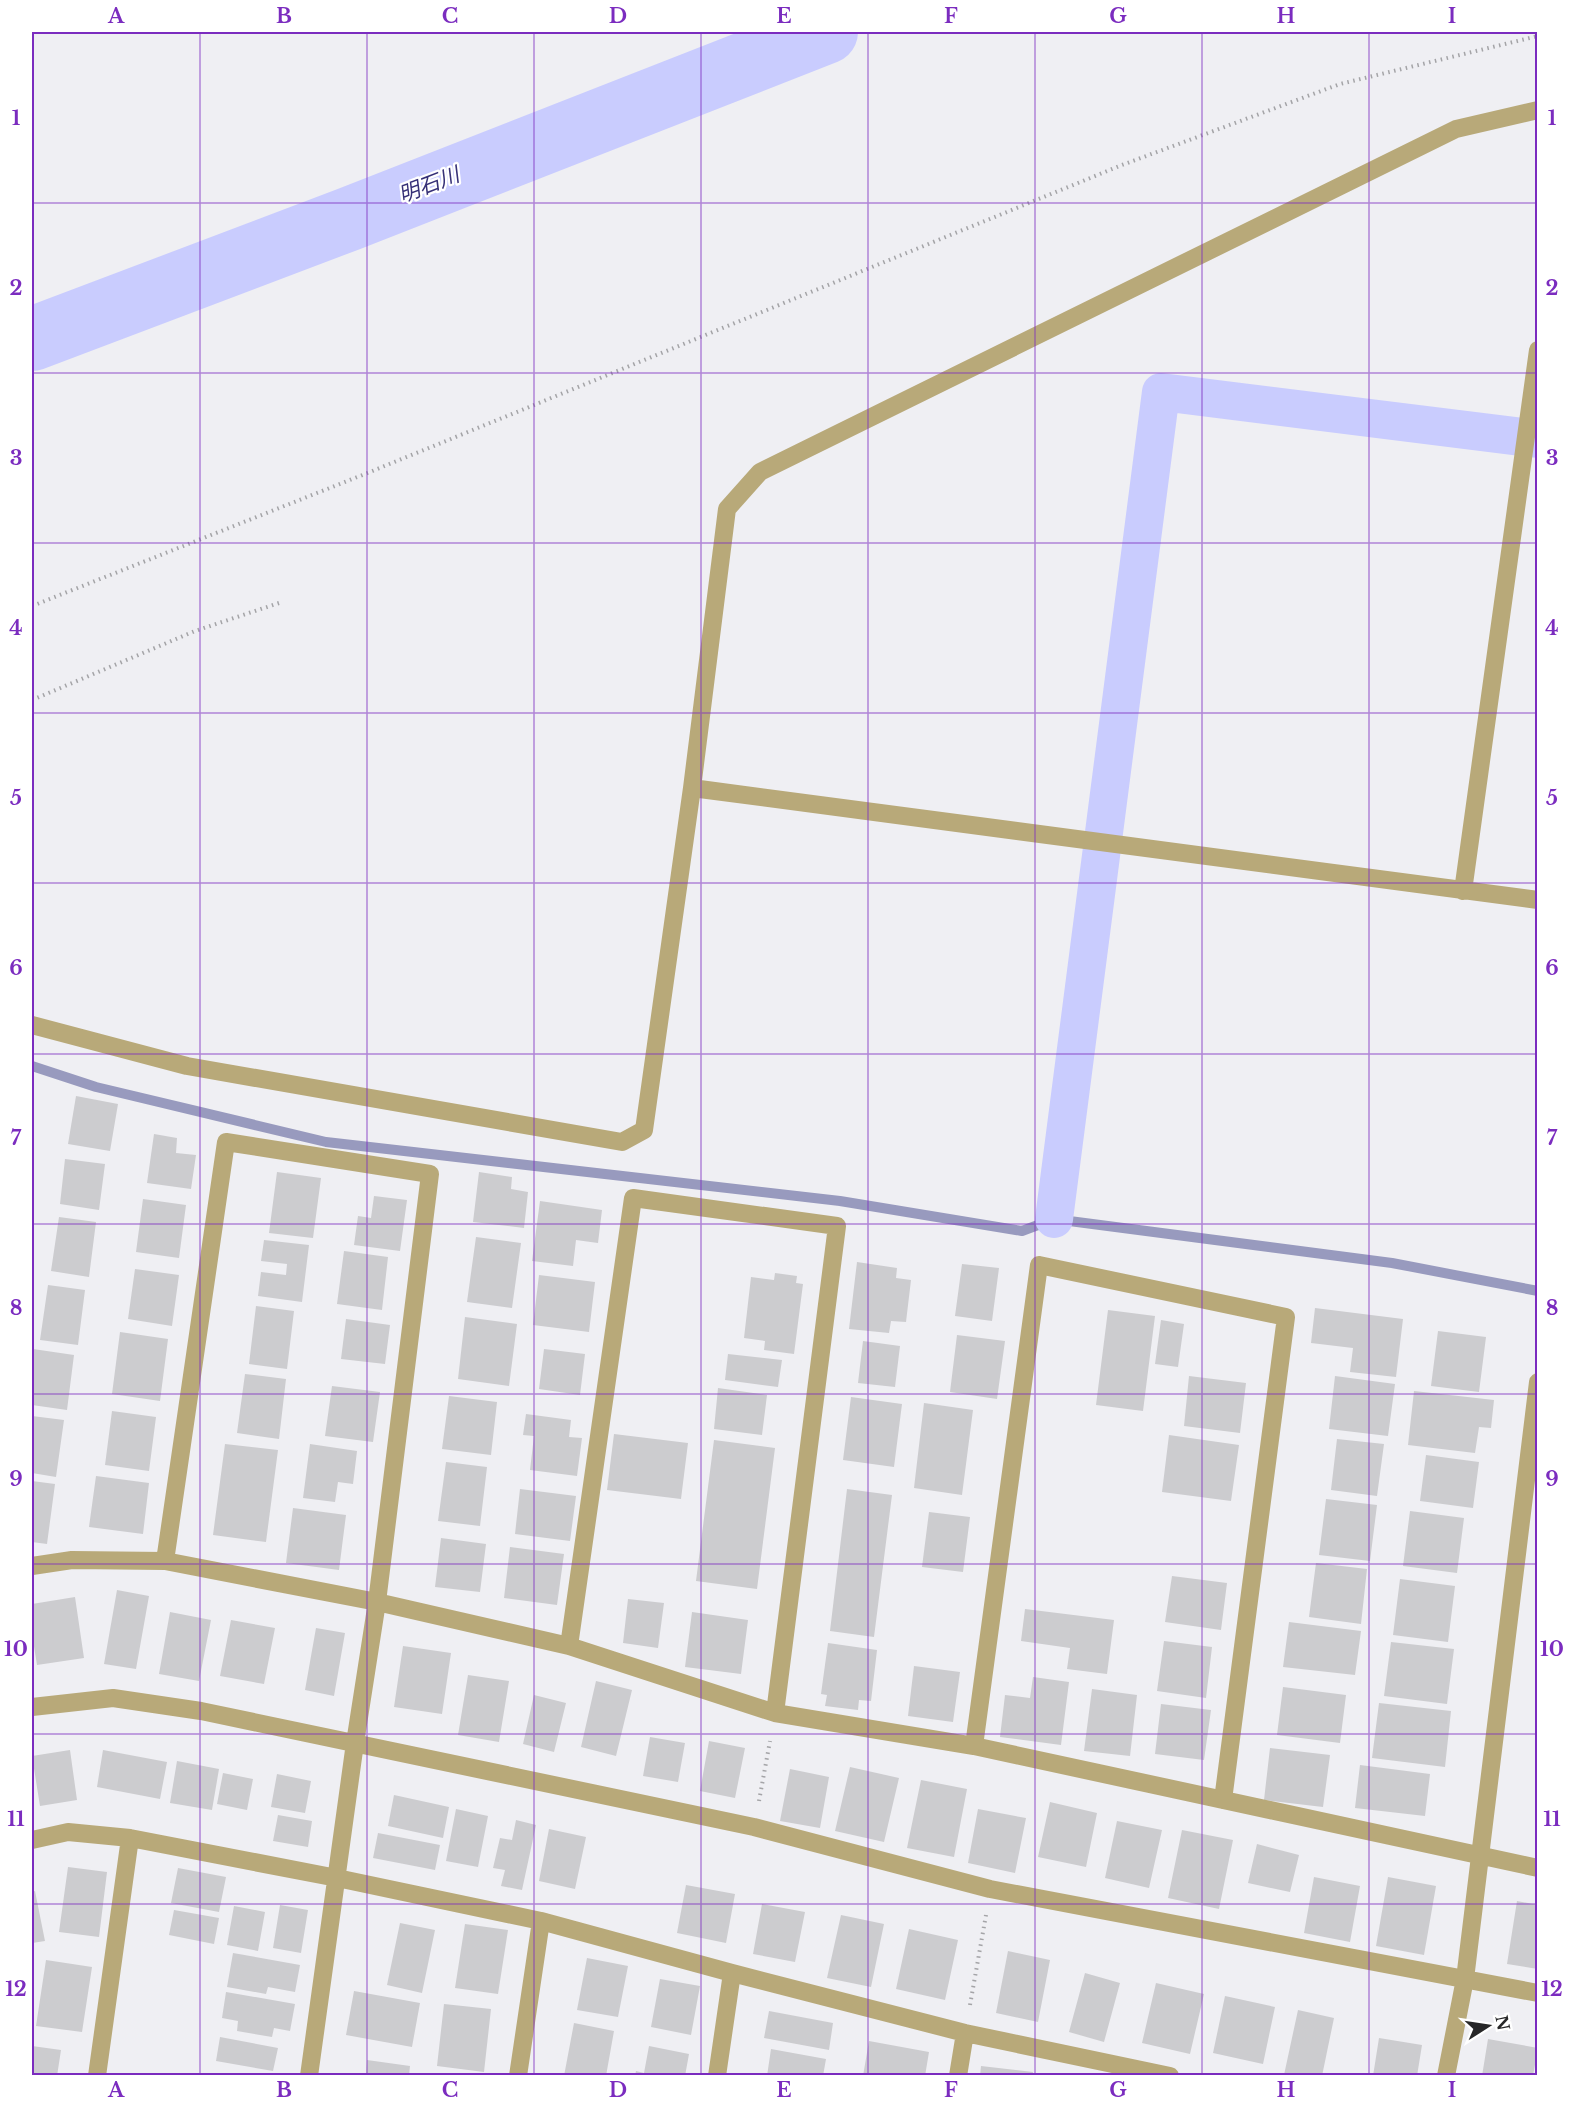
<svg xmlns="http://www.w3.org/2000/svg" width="1569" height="2107" font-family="'Libre Baskerville','Noto Sans JP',serif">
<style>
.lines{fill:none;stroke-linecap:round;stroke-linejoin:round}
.stream{stroke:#989abe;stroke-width:10}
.canal{stroke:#c9ccfe;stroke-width:38}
.river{stroke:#c9ccfe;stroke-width:64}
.building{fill:#cccccf}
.path{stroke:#a4a4a7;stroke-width:4;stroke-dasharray:1.5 4.5;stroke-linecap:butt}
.minor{stroke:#b8a979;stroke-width:18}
.grid{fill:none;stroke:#7b2cbf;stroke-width:1.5;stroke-opacity:0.55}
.labels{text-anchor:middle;stroke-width:4.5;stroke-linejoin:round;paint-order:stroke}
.water-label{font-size:21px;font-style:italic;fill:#363077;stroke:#fff}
.neatline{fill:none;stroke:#7b2cbf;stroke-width:2}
.grid-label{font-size:20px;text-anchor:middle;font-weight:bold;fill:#7b2cbf}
</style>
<rect width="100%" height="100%" fill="#efeff3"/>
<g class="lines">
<!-- stream -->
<path class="stream" d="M 32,1066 L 96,1087 L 326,1142 L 840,1201 L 1022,1231 L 1054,1219 L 1392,1263 L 1538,1291"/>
<!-- canal -->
<path class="canal" d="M 1054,1219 L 1161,392 L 1538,439"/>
<!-- river -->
<path class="river" d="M 32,339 L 349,219 L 826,32"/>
</g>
<!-- building -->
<path class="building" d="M 76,1096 L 118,1104 L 110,1151 L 68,1144 Z
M 154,1134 L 177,1138 L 176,1153 L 196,1155 L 191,1189 L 147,1183 Z
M 65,1159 L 105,1164 L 99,1210 L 60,1204 Z
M 277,1172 L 321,1178 L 313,1238 L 269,1233 Z
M 479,1172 L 512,1177 L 511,1189 L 528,1192 L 524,1228 L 473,1222 Z
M 374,1196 L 407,1200 L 400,1251 L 354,1245 L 358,1216 L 371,1218 Z
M 143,1199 L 186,1205 L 179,1258 L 136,1252 Z
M 540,1201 L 602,1210 L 598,1243 L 576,1240 L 573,1266 L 532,1261 Z
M 59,1217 L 96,1222 L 89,1277 L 51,1271 Z
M 476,1237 L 521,1243 L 512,1308 L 467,1302 Z
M 264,1240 L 309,1245 L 302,1302 L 258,1296 L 261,1272 L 286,1275 L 287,1264 L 261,1261 Z
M 344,1251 L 388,1257 L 382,1310 L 337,1304 Z
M 857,1262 L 897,1268 L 896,1278 L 911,1280 L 906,1322 L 891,1321 L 889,1333 L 849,1329 Z
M 962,1264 L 999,1268 L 992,1321 L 955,1316 Z
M 135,1269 L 179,1275 L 172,1326 L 128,1319 Z
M 775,1273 L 797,1276 L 796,1283 L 803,1284 L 794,1354 L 764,1350 L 765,1341 L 744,1338 L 751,1277 L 774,1280 Z
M 539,1275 L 595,1282 L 589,1332 L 533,1325 Z
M 48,1285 L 85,1290 L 78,1345 L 40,1340 Z
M 256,1306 L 294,1311 L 287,1369 L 249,1364 Z
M 1315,1308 L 1403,1319 L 1396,1377 L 1350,1372 L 1353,1348 L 1311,1343 Z
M 1108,1310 L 1155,1316 L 1143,1411 L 1096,1405 Z
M 465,1317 L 517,1324 L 509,1386 L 458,1379 Z
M 346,1319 L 390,1325 L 385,1364 L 341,1359 Z
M 1161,1320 L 1184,1324 L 1178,1367 L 1155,1364 Z
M 1438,1331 L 1486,1337 L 1479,1392 L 1431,1386 Z
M 120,1332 L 168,1339 L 160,1401 L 112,1394 Z
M 957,1335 L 1005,1341 L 997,1399 L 950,1392 Z
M 863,1341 L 900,1346 L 895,1387 L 858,1383 Z
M 33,1349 L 74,1355 L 67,1410 L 32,1405 Z
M 544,1349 L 585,1354 L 580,1395 L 539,1389 Z
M 728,1354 L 782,1360 L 778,1387 L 725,1380 Z
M 245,1374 L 286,1379 L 279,1439 L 237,1433 Z
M 1189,1376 L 1246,1383 L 1240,1433 L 1184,1426 Z
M 1335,1376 L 1395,1384 L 1388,1436 L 1329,1429 Z
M 332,1386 L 380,1392 L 373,1442 L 325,1436 Z
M 718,1388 L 767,1395 L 762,1435 L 714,1429 Z
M 1414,1391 L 1494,1400 L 1491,1428 L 1479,1427 L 1475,1453 L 1408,1445 Z
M 449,1396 L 497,1402 L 491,1455 L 442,1449 Z
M 851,1397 L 902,1404 L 894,1467 L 843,1460 Z
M 924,1403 L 973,1410 L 962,1495 L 914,1488 Z
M 112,1411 L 156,1417 L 149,1471 L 105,1465 Z
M 526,1414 L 571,1420 L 569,1437 L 582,1438 L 577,1476 L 530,1470 L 534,1436 L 523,1435 Z
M 32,1416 L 64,1420 L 56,1477 L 32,1473 Z
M 614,1434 L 688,1443 L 681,1499 L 607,1490 Z
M 1169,1435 L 1239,1445 L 1231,1501 L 1162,1492 Z
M 1337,1439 L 1384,1444 L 1377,1496 L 1331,1490 Z
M 714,1440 L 775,1448 L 757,1589 L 696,1581 Z
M 225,1444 L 278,1450 L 266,1542 L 213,1535 Z
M 310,1444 L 357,1451 L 353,1484 L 338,1482 L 335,1502 L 303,1498 Z
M 1426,1455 L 1479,1462 L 1473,1508 L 1420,1501 Z
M 446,1462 L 487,1467 L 480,1526 L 438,1521 Z
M 96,1476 L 149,1483 L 143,1534 L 89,1527 Z
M 32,1481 L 55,1484 L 47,1544 L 32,1542 Z
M 520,1489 L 576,1496 L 570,1541 L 515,1534 Z
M 847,1489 L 892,1495 L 874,1637 L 830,1631 Z
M 1326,1499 L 1377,1505 L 1370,1561 L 1319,1555 Z
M 293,1508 L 346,1515 L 339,1570 L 286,1563 Z
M 1410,1511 L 1464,1518 L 1457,1573 L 1403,1566 Z
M 929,1512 L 970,1517 L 963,1572 L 922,1567 Z
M 441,1538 L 486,1544 L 480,1592 L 435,1587 Z
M 510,1547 L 564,1554 L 557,1605 L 504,1598 Z
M 1316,1563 L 1367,1569 L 1361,1624 L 1309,1617 Z
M 1172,1576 L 1227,1583 L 1221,1630 L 1165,1622 Z
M 1400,1579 L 1455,1586 L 1448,1642 L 1393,1635 Z
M 117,1590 L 149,1596 L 136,1669 L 104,1664 Z
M 75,1597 L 84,1658 L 37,1665 L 32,1634 L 32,1604 Z
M 628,1599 L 664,1603 L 658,1648 L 623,1643 Z
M 1025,1609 L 1114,1620 L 1107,1674 L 1067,1669 L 1070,1648 L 1021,1641 Z
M 170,1612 L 211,1620 L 199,1681 L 159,1674 Z
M 692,1612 L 748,1620 L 741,1674 L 685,1667 Z
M 231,1620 L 275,1628 L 264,1684 L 220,1676 Z
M 1289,1622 L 1361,1631 L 1355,1675 L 1283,1667 Z
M 316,1628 L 345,1633 L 334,1696 L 305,1690 Z
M 1164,1641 L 1212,1647 L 1206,1698 L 1157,1691 Z
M 1391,1642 L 1454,1649 L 1447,1704 L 1384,1696 Z
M 828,1643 L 877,1650 L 871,1701 L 859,1700 L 858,1710 L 825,1706 L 827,1695 L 821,1694 Z
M 403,1646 L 451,1653 L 442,1714 L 394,1707 Z
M 914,1666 L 960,1672 L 953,1722 L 908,1716 Z
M 468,1675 L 509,1681 L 499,1742 L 458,1735 Z
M 1033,1677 L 1069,1682 L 1061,1745 L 1000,1737 L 1005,1695 L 1030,1698 Z
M 596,1681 L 632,1690 L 616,1756 L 581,1747 Z
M 1283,1687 L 1346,1695 L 1340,1743 L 1277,1735 Z
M 1092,1689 L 1137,1695 L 1130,1756 L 1084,1751 Z
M 534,1695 L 566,1703 L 554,1752 L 523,1744 Z
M 1379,1703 L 1451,1711 L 1445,1767 L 1372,1758 Z
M 1161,1704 L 1211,1710 L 1204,1760 L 1155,1754 Z
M 650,1737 L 685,1743 L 678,1782 L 643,1776 Z
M 709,1741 L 745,1748 L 735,1798 L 700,1791 Z
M 1270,1748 L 1330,1755 L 1323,1807 L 1264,1800 Z
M 70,1750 L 77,1800 L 40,1806 L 32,1756 Z
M 103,1750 L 167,1762 L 160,1799 L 97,1787 Z
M 177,1761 L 219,1769 L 212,1810 L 170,1803 Z
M 1360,1765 L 1430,1774 L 1425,1816 L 1355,1808 Z
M 850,1767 L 899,1778 L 884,1842 L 835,1831 Z
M 790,1769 L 829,1777 L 820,1828 L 780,1821 Z
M 223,1773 L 253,1779 L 247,1810 L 217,1804 Z
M 277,1774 L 311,1781 L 305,1813 L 271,1807 Z
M 921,1780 L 967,1789 L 954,1857 L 907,1848 Z
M 394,1795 L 449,1807 L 443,1838 L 388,1826 Z
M 1050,1802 L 1097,1813 L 1086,1867 L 1038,1857 Z
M 456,1809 L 488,1816 L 478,1867 L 446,1861 Z
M 978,1809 L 1026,1818 L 1015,1873 L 968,1863 Z
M 278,1815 L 312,1821 L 308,1847 L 273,1841 Z
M 516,1820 L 536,1825 L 522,1890 L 501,1886 L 505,1870 L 493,1868 L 500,1838 L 512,1840 Z
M 1117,1821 L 1162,1830 L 1149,1888 L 1105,1878 Z
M 549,1829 L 586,1837 L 575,1889 L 539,1881 Z
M 1182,1830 L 1233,1840 L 1219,1909 L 1168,1898 Z
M 378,1833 L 440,1845 L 435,1870 L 373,1858 Z
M 1257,1844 L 1299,1855 L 1290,1892 L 1248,1883 Z
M 68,1867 L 107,1872 L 99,1937 L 59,1932 Z
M 178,1868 L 226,1877 L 219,1912 L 171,1903 Z
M 1314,1877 L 1360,1886 L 1350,1942 L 1304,1933 Z
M 1388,1877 L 1436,1886 L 1424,1955 L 1376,1946 Z
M 686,1885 L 735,1894 L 726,1943 L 677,1933 Z
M 35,1891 L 45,1941 L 32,1943 L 32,1892 Z
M 1517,1901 L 1538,1905 L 1538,1969 L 1507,1964 Z
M 762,1904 L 805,1912 L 795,1962 L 753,1954 Z
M 280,1905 L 308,1910 L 301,1953 L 273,1948 Z
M 234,1906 L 265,1912 L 258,1951 L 227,1945 Z
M 174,1910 L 219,1918 L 214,1944 L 169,1935 Z
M 841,1915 L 884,1924 L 871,1987 L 827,1978 Z
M 400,1923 L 435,1930 L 422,1993 L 387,1985 Z
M 465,1924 L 508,1930 L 498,1994 L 455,1988 Z
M 909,1929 L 958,1940 L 945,2000 L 896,1989 Z
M 1008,1951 L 1050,1960 L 1038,2022 L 996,2013 Z
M 233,1953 L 300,1965 L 295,1992 L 268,1987 L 266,1994 L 227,1987 Z
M 587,1958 L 628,1966 L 618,2017 L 577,2010 Z
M 46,1960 L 92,1967 L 82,2032 L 36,2026 Z
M 1085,1973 L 1120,1983 L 1104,2042 L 1069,2032 Z
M 660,1979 L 700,1986 L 691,2035 L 651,2027 Z
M 1156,1983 L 1204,1994 L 1190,2054 L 1142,2043 Z
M 354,1991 L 420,2003 L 412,2047 L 346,2035 Z
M 226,1992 L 295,2004 L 290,2031 L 274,2028 L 272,2037 L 237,2031 L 238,2021 L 222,2018 Z
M 1225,1996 L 1275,2007 L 1263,2064 L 1213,2053 Z
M 444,2004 L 491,2009 L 484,2072 L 437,2066 Z
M 1298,2010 L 1334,2018 L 1322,2076 L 1284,2075 Z
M 769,2011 L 833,2023 L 829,2050 L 764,2038 Z
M 574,2023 L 614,2031 L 606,2076 L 564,2076 Z
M 220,2037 L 278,2048 L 273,2071 L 216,2061 Z
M 1379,2038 L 1422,2045 L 1417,2076 L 1373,2076 Z
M 1488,2039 L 1538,2048 L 1533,2076 L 1482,2076 Z
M 869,2041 L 929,2052 L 925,2076 L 863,2076 Z
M 32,2046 L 61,2050 L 57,2076 L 32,2076 Z
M 649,2046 L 689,2054 L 685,2076 L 635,2076 L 636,2071 L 644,2073 Z
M 771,2049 L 826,2059 L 823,2076 L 767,2076 Z
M 367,2060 L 410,2066 L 409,2076 L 366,2076 Z
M 981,2066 L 1033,2072 L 1032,2076 L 980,2076 Z"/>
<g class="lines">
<!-- path -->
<path class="path" d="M 32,606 L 365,474 L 1122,165 L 1340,84 L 1538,36
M 32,700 L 195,631 L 282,602
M 759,1801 L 770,1741
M 970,2005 L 986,1915"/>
<!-- minor -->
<path class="minor" d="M 1538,110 L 1456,129 L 760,472 L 727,509 L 692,788 L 1538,900
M 1463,891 L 1538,350
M 32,1025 L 187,1066 L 622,1142 L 644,1130 L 692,788
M 165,1561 L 226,1142 L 430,1174 L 377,1602 L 355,1743 L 309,2076
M 32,1566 L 72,1560 L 165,1561 L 377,1602 L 569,1646 L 775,1713 L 974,1746 L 1538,1868
M 569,1646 L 633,1198 L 837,1226 L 775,1713
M 32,1707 L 113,1698 L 201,1711 L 754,1827 L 990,1889 L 1538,1993
M 974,1746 L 1039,1265 L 1286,1317 L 1223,1800
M 32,1840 L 68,1832 L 130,1838 L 337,1878 L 541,1921 L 732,1973 L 965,2033 L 1170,2076
M 97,2076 L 130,1838
M 518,2076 L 541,1921
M 717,2076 L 732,1973
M 958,2076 L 965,2033
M 1446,2076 L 1465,1979 L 1538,1382"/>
</g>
<!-- grid -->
<path class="grid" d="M 200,32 L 200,2076M 367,32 L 367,2076M 534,32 L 534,2076M 701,32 L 701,2076M 868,32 L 868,2076M 1035,32 L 1035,2076M 1202,32 L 1202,2076M 1369,32 L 1369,2076M 32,203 L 1538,203M 32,373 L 1538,373M 32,543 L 1538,543M 32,713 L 1538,713M 32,883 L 1538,883M 32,1054 L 1538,1054M 32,1224 L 1538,1224M 32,1394 L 1538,1394M 32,1564 L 1538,1564M 32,1734 L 1538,1734M 32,1904 L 1538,1904"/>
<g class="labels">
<!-- water labels -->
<g class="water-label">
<text transform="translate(429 185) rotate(-21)" y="7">明石川</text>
</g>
</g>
<!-- border -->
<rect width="1569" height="2107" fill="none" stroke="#ffffff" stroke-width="66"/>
<!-- north arrow -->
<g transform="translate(1488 2026) rotate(78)" stroke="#ffffff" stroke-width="4.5" paint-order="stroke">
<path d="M0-4.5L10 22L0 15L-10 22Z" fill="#272728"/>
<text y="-9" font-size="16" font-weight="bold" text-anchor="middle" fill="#272728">N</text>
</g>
<rect x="33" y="33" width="1503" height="2041" class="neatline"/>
<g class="grid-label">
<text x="116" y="23">A</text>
<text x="284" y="23">B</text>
<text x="450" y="23">C</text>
<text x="618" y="23">D</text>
<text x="784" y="23">E</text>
<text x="951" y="23">F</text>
<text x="1118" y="23">G</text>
<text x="1286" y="23">H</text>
<text x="1452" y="23">I</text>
<text x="16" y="125">1</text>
<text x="1552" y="125">1</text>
<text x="16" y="295">2</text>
<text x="1552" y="295">2</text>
<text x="16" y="465">3</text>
<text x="1552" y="465">3</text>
<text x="16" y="635">4</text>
<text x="1552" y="635">4</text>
<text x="16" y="805">5</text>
<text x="1552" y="805">5</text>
<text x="16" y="975">6</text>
<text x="1552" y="975">6</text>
<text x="16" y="1145">7</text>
<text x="1552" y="1145">7</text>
<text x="16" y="1315">8</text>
<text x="1552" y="1315">8</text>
<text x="16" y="1486">9</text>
<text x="1552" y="1486">9</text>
<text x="16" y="1656">10</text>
<text x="1552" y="1656">10</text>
<text x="16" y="1826">11</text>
<text x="1552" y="1826">11</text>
<text x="16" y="1996">12</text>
<text x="1552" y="1996">12</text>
<text x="116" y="2097">A</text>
<text x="284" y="2097">B</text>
<text x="450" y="2097">C</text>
<text x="618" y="2097">D</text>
<text x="784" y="2097">E</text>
<text x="951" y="2097">F</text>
<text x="1118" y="2097">G</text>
<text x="1286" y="2097">H</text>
<text x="1452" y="2097">I</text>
</g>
</svg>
